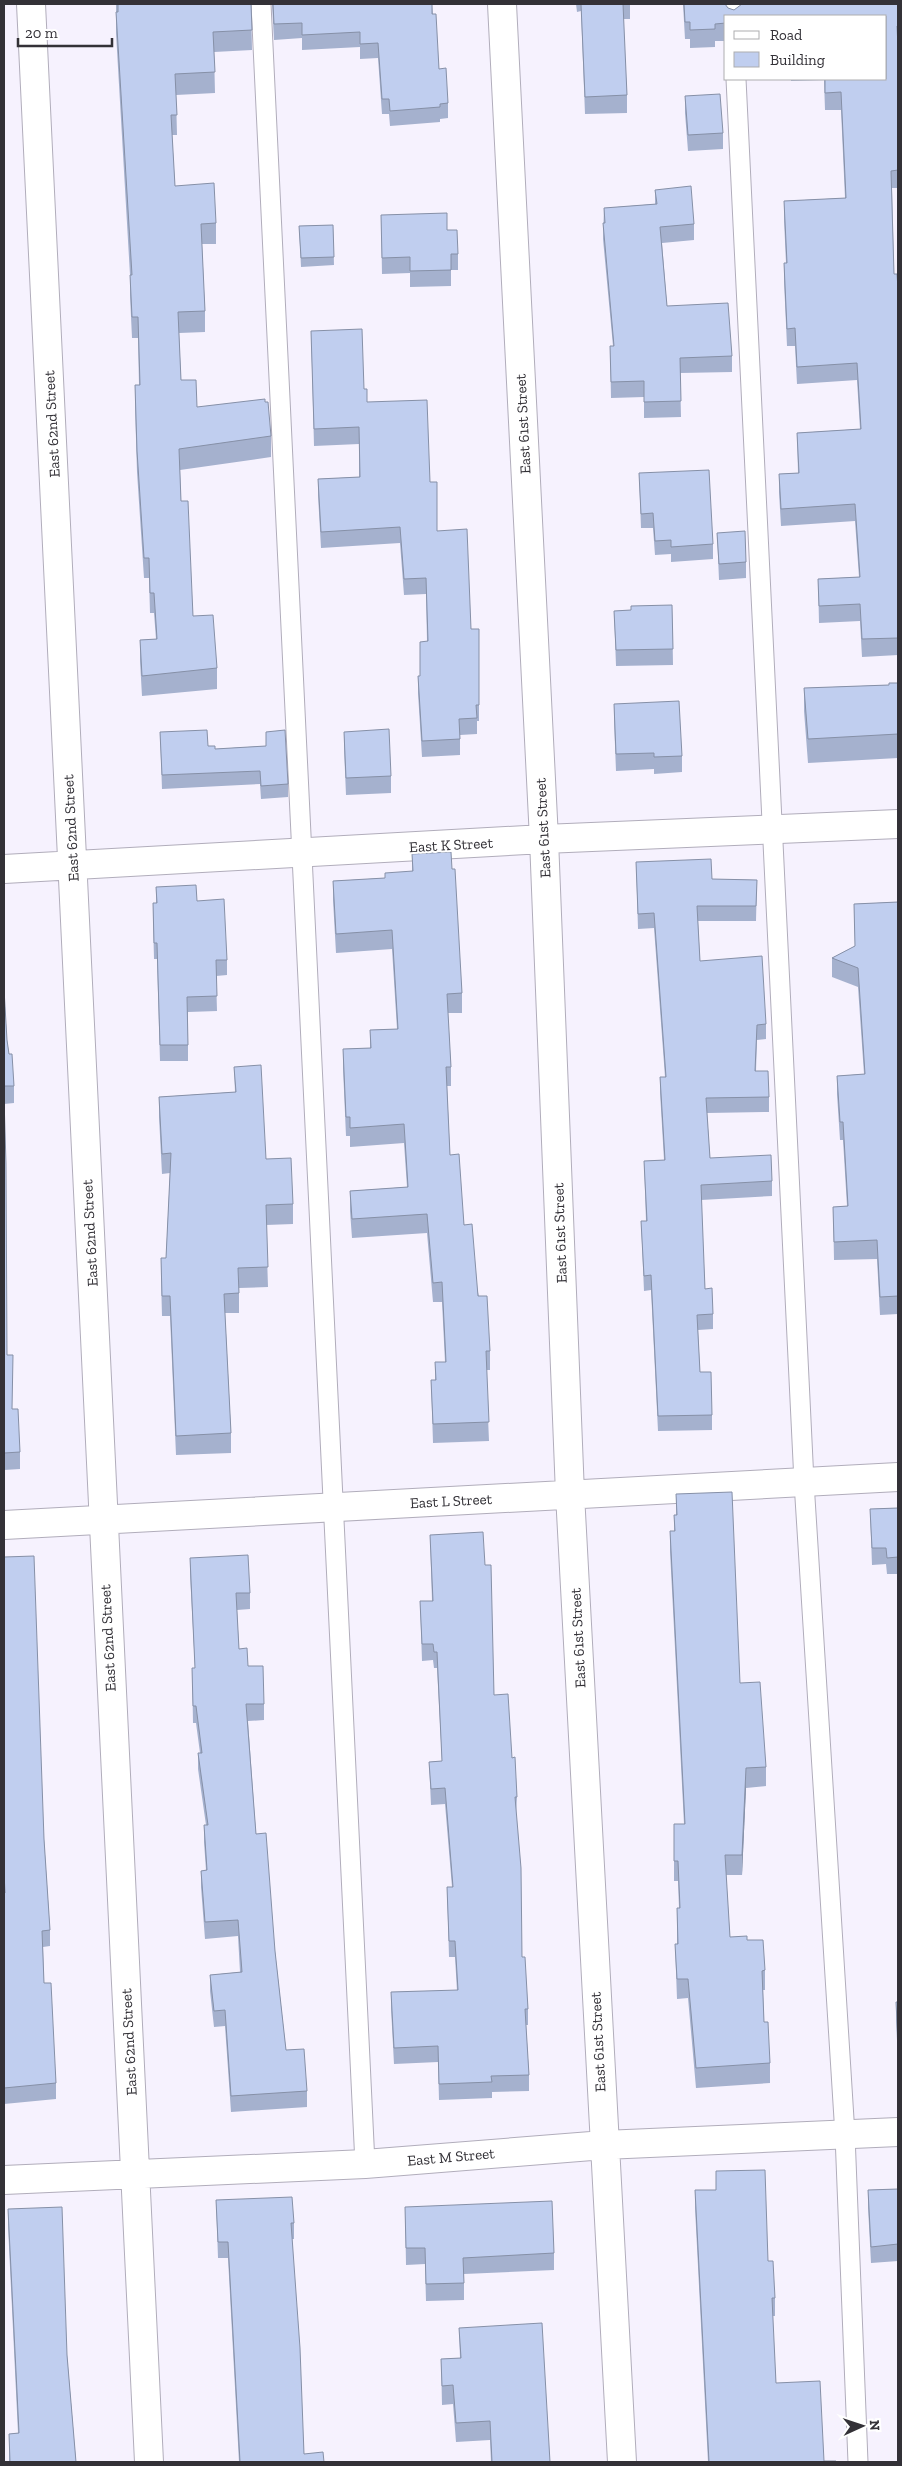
<svg xmlns="http://www.w3.org/2000/svg" width="902" height="2466" font-family="'Zilla Slab',serif">
<style>
.lines{fill:none;stroke-linecap:round;stroke-linejoin:round}
.lane-casing{stroke:#b1adbb;stroke-width:21}
.street-casing{stroke:#b1adbb;stroke-width:30}
.lane{stroke:#fff;stroke-width:19}
.street{stroke:#fff;stroke-width:28}
.wall{fill:#a5b1ce}
.shaded-wall{fill:#8690a7}
.building{fill:#c0ceef;stroke:#8690a7}
.labels{text-anchor:middle;stroke-width:4;stroke-linejoin:round;paint-order:stroke}
.street-label{font-size:15px;fill:#333137;stroke:#fff}
</style>
<rect width="100%" height="100%" fill="#f6f2fe"/>
<g class="lines">
<!-- lane casing -->
<g class="lane-casing">
<path id="lane" d="M 261,4 L 365,2164
M 732,4 L 733,16
M 736,79 L 804,1482 L 845,2135 L 858,2462"/>
</g>
<!-- street casing -->
<g class="street-casing">
<path id="street" d="M 31,4 L 149,2462
M 502,4 L 544,839 L 570,1494 L 622,2462
M 4,869 L 544,839 L 898,824
M 4,1525 L 898,1477
M 4,2180 L 365,2164 L 604,2145 L 898,2132"/>
</g>
<!-- lane -->
<use href="#lane" class="lane"/>
<!-- street -->
<use href="#street" class="street"/>
</g>
<!-- wall -->
<path class="wall" d="M 116,4 L 251,4 L 252,50 L 214,52 L 215,93 L 176,95 L 177,135 L 172,135 L 175,186 L 216,223 L 216,244 L 202,244 L 205,311 L 205,332 L 179,333 L 181,380 L 197,407 L 271,436 L 271,457 L 180,470 L 181,501 L 193,616 L 217,668 L 217,689 L 142,696 L 140,661 L 140,640 L 156,639 L 154,613 L 150,613 L 149,578 L 144,578 L 137,472 L 135,406 L 135,385 L 139,385 L 138,338 L 132,338 L 130,295 L 130,275 L 116,33 Z
M 272,4 L 432,4 L 439,69 L 448,103 L 448,118 L 440,119 L 440,122 L 390,126 L 389,114 L 382,114 L 378,58 L 360,59 L 360,47 L 302,50 L 302,38 L 274,40 Z
M 576,4 L 630,4 L 630,19 L 623,19 L 627,95 L 627,113 L 585,114 L 581,11 L 577,12 Z
M 683,4 L 725,4 L 728,8 L 734,10 L 898,4 L 898,188 L 892,188 L 894,274 L 898,289 L 898,655 L 862,657 L 860,621 L 819,623 L 818,579 L 859,577 L 855,521 L 781,526 L 779,492 L 779,474 L 798,473 L 797,433 L 860,429 L 857,380 L 797,384 L 795,346 L 787,346 L 784,281 L 784,263 L 786,263 L 784,219 L 784,201 L 845,198 L 841,110 L 825,110 L 824,80 L 791,81 L 791,79 L 886,79 L 886,16 L 726,16 L 726,41 L 715,41 L 715,47 L 690,48 L 690,39 L 685,39 Z
M 685,96 L 723,133 L 723,149 L 688,151 L 685,113 Z
M 655,190 L 694,224 L 694,240 L 662,243 L 667,306 L 732,356 L 732,372 L 680,373 L 681,417 L 644,418 L 644,397 L 611,398 L 610,346 L 613,346 L 603,239 L 604,208 L 655,204 Z
M 381,215 L 447,230 L 458,254 L 458,270 L 451,270 L 451,286 L 410,287 L 410,273 L 382,274 Z
M 333,225 L 334,265 L 301,267 L 299,226 Z
M 311,331 L 364,389 L 367,402 L 430,482 L 437,531 L 471,629 L 479,629 L 479,721 L 477,721 L 477,734 L 460,735 L 460,755 L 422,757 L 418,693 L 418,676 L 420,676 L 427,641 L 426,594 L 404,595 L 400,543 L 321,548 L 318,495 L 318,479 L 359,477 L 359,444 L 314,446 Z
M 639,473 L 713,544 L 713,559 L 671,562 L 671,554 L 655,555 L 653,528 L 641,528 Z
M 717,533 L 746,562 L 746,578 L 719,580 Z
M 672,605 L 673,665 L 616,666 L 614,611 L 631,610 Z
M 898,683 L 898,758 L 808,763 L 804,711 L 804,688 L 889,685 Z
M 614,704 L 682,756 L 682,772 L 654,774 L 654,769 L 616,771 L 614,720 Z
M 160,732 L 208,746 L 215,749 L 266,746 L 266,732 L 288,784 L 288,797 L 261,799 L 260,784 L 162,789 Z
M 344,732 L 391,776 L 391,793 L 346,795 L 344,748 Z
M 412,854 L 452,869 L 462,993 L 462,1013 L 448,1013 L 451,1067 L 451,1086 L 447,1086 L 450,1155 L 490,1351 L 490,1370 L 486,1370 L 489,1441 L 433,1443 L 431,1380 L 435,1380 L 435,1362 L 445,1362 L 442,1302 L 433,1302 L 427,1233 L 352,1238 L 350,1211 L 350,1191 L 407,1187 L 404,1143 L 350,1147 L 350,1136 L 346,1136 L 343,1068 L 343,1049 L 370,1048 L 370,1030 L 397,1029 L 392,949 L 336,953 L 333,900 L 333,881 L 385,878 L 412,871 Z
M 636,862 L 712,879 L 757,880 L 756,921 L 698,921 L 700,961 L 766,1024 L 766,1039 L 757,1040 L 756,1071 L 769,1097 L 769,1112 L 707,1113 L 710,1158 L 772,1181 L 772,1196 L 701,1200 L 705,1289 L 713,1314 L 713,1329 L 698,1330 L 700,1372 L 712,1415 L 712,1430 L 658,1431 L 651,1290 L 644,1291 L 641,1221 L 646,1221 L 644,1161 L 664,1160 L 660,1092 L 660,1077 L 665,1077 L 654,928 L 638,929 Z
M 156,887 L 197,901 L 227,960 L 227,975 L 216,976 L 217,1011 L 188,1012 L 188,1061 L 160,1061 L 157,959 L 154,959 L 153,918 L 153,903 L 156,903 Z
M 898,902 L 898,1314 L 880,1315 L 877,1259 L 834,1260 L 833,1207 L 847,1206 L 843,1140 L 840,1140 L 837,1094 L 837,1076 L 864,1074 L 858,987 L 832,977 L 832,958 L 855,946 L 854,904 Z
M 4,989 L 7,1040 L 14,1086 L 14,1103 L 4,1104 L 7,1355 L 12,1409 L 20,1452 L 20,1469 L 4,1470 Z
M 234,1067 L 266,1159 L 293,1204 L 293,1224 L 266,1225 L 268,1287 L 239,1288 L 239,1313 L 225,1313 L 231,1433 L 231,1453 L 176,1455 L 170,1316 L 162,1316 L 161,1278 L 161,1258 L 166,1258 L 170,1173 L 162,1174 L 159,1117 L 159,1097 L 235,1092 Z
M 676,1494 L 740,1683 L 766,1767 L 766,1786 L 746,1788 L 742,1875 L 726,1875 L 730,1937 L 747,1940 L 765,1970 L 765,1990 L 763,1990 L 764,2022 L 770,2063 L 770,2083 L 696,2088 L 688,1998 L 677,1999 L 675,1944 L 677,1944 L 677,1908 L 679,1908 L 678,1881 L 674,1881 L 674,1824 L 684,1824 L 670,1551 L 670,1531 L 674,1531 L 674,1515 L 676,1515 Z
M 898,1508 L 898,1574 L 887,1574 L 886,1564 L 872,1565 L 870,1509 Z
M 430,1535 L 485,1565 L 494,1695 L 512,1758 L 517,1797 L 516,1813 L 522,1957 L 528,2009 L 528,2025 L 526,2025 L 529,2075 L 529,2091 L 492,2092 L 492,2098 L 439,2100 L 438,2062 L 394,2064 L 391,2008 L 391,1992 L 457,1991 L 455,1957 L 449,1957 L 447,1887 L 452,1887 L 445,1804 L 431,1805 L 429,1762 L 442,1761 L 437,1668 L 434,1668 L 433,1660 L 422,1661 L 420,1601 L 432,1601 Z
M 4,1557 L 44,1839 L 50,1930 L 50,1946 L 43,1947 L 44,1983 L 56,2083 L 56,2099 L 4,2104 Z
M 190,1558 L 250,1593 L 250,1609 L 237,1610 L 239,1649 L 248,1666 L 264,1704 L 264,1720 L 248,1721 L 256,1834 L 275,1951 L 286,2050 L 307,2091 L 307,2107 L 231,2112 L 225,2026 L 214,2027 L 210,1991 L 210,1975 L 240,1972 L 238,1936 L 205,1939 L 201,1887 L 201,1871 L 206,1870 L 204,1842 L 204,1825 L 206,1825 L 198,1769 L 198,1753 L 200,1753 L 196,1723 L 193,1723 L 192,1668 L 195,1668 L 190,1574 Z
M 896,2002 L 898,2002 L 898,2061 L 896,2020 Z
M 716,2171 L 768,2261 L 775,2298 L 775,2316 L 772,2316 L 776,2383 L 824,2461 L 836,2462 L 708,2462 L 695,2208 L 695,2190 L 716,2190 Z
M 898,2189 L 898,2261 L 871,2263 L 868,2207 L 868,2190 Z
M 216,2200 L 294,2223 L 294,2239 L 292,2239 L 304,2454 L 324,2462 L 239,2462 L 228,2258 L 218,2258 Z
M 405,2207 L 554,2253 L 554,2270 L 464,2274 L 464,2300 L 426,2301 L 425,2264 L 406,2265 Z
M 8,2209 L 67,2355 L 76,2462 L 9,2462 L 9,2434 L 18,2433 L 8,2226 Z
M 459,2328 L 550,2462 L 491,2462 L 490,2440 L 456,2442 L 453,2404 L 442,2405 L 441,2359 L 460,2358 Z"/>
<!-- shaded-wall -->
<path class="shaded-wall" d="M 746,1768 L 746,1788 L 742,1875 L 742,1855 Z"/>
<!-- building -->
<path class="building" d="M 118,4 L 251,4 L 252,30 L 213,32 L 215,72 L 175,74 L 177,115 L 171,115 L 175,186 L 214,183 L 216,223 L 201,224 L 205,311 L 178,312 L 181,380 L 196,380 L 197,407 L 265,399 L 265,402 L 268,402 L 271,436 L 179,449 L 181,501 L 188,501 L 193,616 L 213,615 L 217,668 L 142,676 L 140,640 L 157,639 L 154,593 L 150,593 L 149,558 L 144,558 L 137,451 L 135,385 L 140,385 L 138,317 L 132,317 L 130,275 L 132,275 L 116,12 L 118,12 Z
M 273,4 L 432,4 L 432,14 L 436,14 L 439,69 L 446,68 L 448,103 L 440,104 L 440,107 L 390,111 L 389,99 L 382,99 L 378,43 L 360,44 L 360,32 L 302,35 L 302,23 L 274,24 Z
M 581,4 L 623,4 L 627,95 L 585,97 Z
M 684,4 L 725,4 L 728,8 L 734,10 L 742,4 L 898,4 L 898,26 L 897,26 L 898,47 L 898,170 L 891,171 L 894,274 L 897,274 L 898,289 L 898,638 L 862,639 L 860,604 L 819,606 L 818,579 L 860,577 L 855,504 L 781,509 L 779,474 L 799,473 L 797,433 L 861,429 L 857,363 L 797,367 L 795,328 L 787,329 L 784,263 L 787,263 L 784,201 L 846,198 L 841,92 L 825,93 L 825,79 L 886,79 L 886,16 L 726,16 L 726,23 L 715,24 L 715,29 L 690,30 L 690,22 L 685,22 Z
M 720,94 L 723,133 L 688,135 L 685,96 Z
M 691,186 L 694,224 L 660,227 L 667,306 L 728,303 L 732,356 L 680,358 L 681,401 L 644,402 L 644,381 L 611,382 L 610,346 L 614,346 L 603,223 L 605,223 L 604,208 L 657,204 L 655,190 Z
M 447,213 L 447,230 L 457,230 L 458,254 L 451,254 L 451,270 L 410,271 L 410,257 L 382,258 L 381,215 Z
M 333,225 L 334,257 L 301,258 L 299,226 Z
M 362,329 L 364,389 L 367,389 L 367,402 L 427,400 L 430,482 L 437,482 L 437,531 L 467,529 L 471,629 L 479,629 L 479,705 L 476,705 L 477,718 L 459,719 L 460,739 L 422,741 L 418,676 L 420,676 L 420,642 L 428,641 L 426,578 L 404,579 L 400,527 L 321,532 L 318,479 L 360,477 L 359,427 L 314,429 L 311,331 Z
M 709,470 L 713,544 L 671,547 L 671,540 L 655,541 L 653,513 L 641,514 L 639,473 Z
M 745,531 L 746,562 L 719,564 L 717,533 Z
M 672,605 L 673,649 L 616,650 L 614,611 L 631,610 L 631,606 Z
M 889,683 L 898,683 L 898,734 L 808,739 L 804,688 L 889,685 Z
M 679,701 L 682,756 L 654,757 L 654,753 L 616,754 L 614,704 Z
M 389,729 L 391,776 L 346,778 L 344,732 Z
M 207,730 L 208,746 L 215,746 L 215,749 L 266,746 L 266,732 L 285,730 L 288,784 L 261,786 L 260,771 L 162,775 L 160,732 Z
M 451,852 L 452,869 L 455,869 L 462,993 L 447,994 L 451,1067 L 446,1067 L 450,1155 L 459,1154 L 464,1225 L 472,1224 L 478,1296 L 487,1296 L 490,1351 L 486,1351 L 489,1422 L 433,1424 L 431,1380 L 436,1380 L 435,1362 L 446,1362 L 442,1282 L 433,1283 L 427,1214 L 352,1219 L 350,1191 L 408,1187 L 404,1124 L 350,1128 L 350,1117 L 346,1117 L 343,1049 L 371,1048 L 370,1030 L 398,1029 L 392,930 L 336,934 L 333,881 L 385,878 L 385,873 L 413,871 L 412,854 Z
M 711,859 L 712,879 L 757,880 L 756,906 L 697,906 L 700,961 L 762,956 L 766,1024 L 757,1025 L 755,1071 L 768,1071 L 769,1097 L 706,1098 L 710,1158 L 771,1155 L 772,1181 L 701,1185 L 705,1289 L 712,1288 L 713,1314 L 697,1315 L 700,1372 L 711,1372 L 712,1415 L 658,1416 L 651,1275 L 644,1276 L 641,1221 L 647,1221 L 644,1161 L 665,1160 L 660,1077 L 666,1077 L 654,913 L 638,914 L 636,862 Z
M 196,885 L 197,901 L 224,899 L 227,960 L 216,960 L 217,996 L 187,997 L 188,1045 L 160,1045 L 157,943 L 154,943 L 153,903 L 157,903 L 156,887 Z
M 898,902 L 898,1296 L 880,1297 L 877,1240 L 834,1242 L 833,1207 L 848,1206 L 843,1122 L 840,1122 L 837,1076 L 865,1074 L 858,968 L 832,958 L 855,946 L 854,904 Z
M 4,989 L 7,1040 L 9,1054 L 12,1054 L 14,1086 L 4,1086 Z
M 261,1065 L 266,1159 L 291,1158 L 293,1204 L 266,1205 L 268,1267 L 238,1268 L 239,1293 L 224,1294 L 231,1433 L 176,1436 L 170,1296 L 162,1296 L 161,1258 L 166,1258 L 171,1153 L 162,1154 L 159,1097 L 236,1092 L 234,1067 Z
M 4,1098 L 6,1164 L 7,1355 L 13,1355 L 12,1409 L 18,1409 L 20,1452 L 4,1453 Z
M 732,1492 L 740,1683 L 760,1682 L 766,1767 L 746,1768 L 742,1855 L 725,1855 L 730,1937 L 747,1936 L 747,1940 L 763,1940 L 765,1970 L 762,1971 L 764,2022 L 768,2022 L 770,2063 L 696,2068 L 688,1979 L 677,1979 L 675,1944 L 678,1944 L 677,1908 L 680,1908 L 678,1861 L 674,1861 L 674,1824 L 685,1824 L 670,1531 L 675,1531 L 674,1515 L 677,1515 L 676,1494 Z
M 898,1508 L 898,1557 L 887,1558 L 886,1548 L 872,1548 L 870,1509 Z
M 483,1532 L 485,1565 L 491,1565 L 494,1695 L 508,1694 L 512,1758 L 515,1757 L 517,1797 L 515,1797 L 521,1868 L 522,1957 L 525,1957 L 528,2009 L 525,2009 L 529,2075 L 491,2076 L 492,2082 L 439,2084 L 438,2046 L 394,2048 L 391,1992 L 458,1990 L 455,1941 L 449,1941 L 447,1887 L 453,1887 L 445,1788 L 431,1789 L 429,1762 L 442,1761 L 437,1652 L 434,1652 L 433,1644 L 422,1644 L 420,1601 L 433,1601 L 430,1535 Z
M 248,1555 L 250,1593 L 236,1593 L 239,1649 L 247,1648 L 248,1666 L 263,1666 L 264,1704 L 246,1704 L 256,1834 L 266,1833 L 275,1951 L 286,2050 L 304,2049 L 307,2091 L 231,2096 L 225,2010 L 214,2011 L 210,1975 L 242,1972 L 238,1920 L 205,1922 L 201,1871 L 207,1870 L 204,1825 L 208,1825 L 198,1753 L 202,1753 L 196,1706 L 193,1706 L 192,1668 L 195,1668 L 190,1558 Z
M 34,1556 L 44,1839 L 50,1930 L 42,1931 L 44,1983 L 51,1983 L 56,2083 L 4,2088 L 4,1893 L 5,1893 L 4,1873 L 4,1557 Z
M 896,2002 L 898,2002 L 898,2042 Z
M 765,2170 L 768,2261 L 773,2261 L 775,2298 L 772,2298 L 776,2383 L 820,2381 L 824,2461 L 836,2461 L 836,2462 L 709,2462 L 695,2190 L 716,2190 L 716,2171 Z
M 898,2189 L 898,2244 L 871,2247 L 868,2190 Z
M 292,2197 L 294,2223 L 291,2223 L 300,2348 L 304,2454 L 323,2452 L 324,2462 L 240,2462 L 228,2242 L 218,2242 L 216,2200 Z
M 552,2201 L 554,2253 L 463,2258 L 464,2283 L 426,2284 L 425,2248 L 406,2248 L 405,2207 Z
M 62,2207 L 67,2355 L 76,2462 L 10,2462 L 9,2434 L 19,2433 L 8,2209 Z
M 542,2323 L 550,2462 L 492,2462 L 490,2421 L 456,2423 L 453,2385 L 442,2386 L 441,2359 L 461,2358 L 459,2328 Z"/>
<g class="labels">
<!-- street labels -->
<g class="street-label">
<text transform="translate(52 424) rotate(-93)" y="5">East 62nd Street</text>
<text transform="translate(523 424) rotate(-93)" y="5">East 61st Street</text>
<text transform="translate(71 828) rotate(-93)" y="5">East 62nd Street</text>
<text transform="translate(543 828) rotate(-93)" y="5">East 61st Street</text>
<text transform="translate(451 845) rotate(-3)" y="5">East K Street</text>
<text transform="translate(90 1233) rotate(-93)" y="5">East 62nd Street</text>
<text transform="translate(560 1233) rotate(-92)" y="5">East 61st Street</text>
<text transform="translate(451 1501) rotate(-3)" y="5">East L Street</text>
<text transform="translate(108 1638) rotate(-93)" y="5">East 62nd Street</text>
<text transform="translate(578 1638) rotate(-93)" y="5">East 61st Street</text>
<text transform="translate(129 2042) rotate(-93)" y="5">East 62nd Street</text>
<text transform="translate(598 2042) rotate(-93)" y="5">East 61st Street</text>
<text transform="translate(451 2157) rotate(-5)" y="5">East M Street</text>
</g>
</g>
<!-- border -->
<rect width="902" height="2466" fill="none" stroke="#333137" stroke-width="10"/>
<!-- legend -->
<rect x="724" y="15" width="162" height="65" fill="#ffffff" stroke="#adadaf"/>
<rect x="734" y="31" width="25" height="8" fill="#ffffff" stroke="#adadaf"/>
<text x="770" y="40" font-size="15" fill="#333137">Road</text>
<rect x="734" y="52" width="25" height="15" fill="#c0ceef" stroke="#adadaf"/>
<text x="770" y="65" font-size="15" fill="#333137">Building</text>
<!-- north arrow -->
<g transform="translate(862 2426) rotate(87)" stroke="#ffffff" stroke-width="4" paint-order="stroke">
<path d="M0-4L9 19L0 12L-9 19Z" fill="#333137"/>
<text y="-8" font-size="14" font-weight="bold" text-anchor="middle" fill="#333137">N</text>
</g>
<!-- scale -->
<path d="M18 38v8h94v-8" fill="none" stroke="#333137" stroke-width="2.5"/>
<text x="25" y="38" font-size="15" fill="#333137" stroke="#ffffff" stroke-width="4" paint-order="stroke">20 m</text>
</svg>
